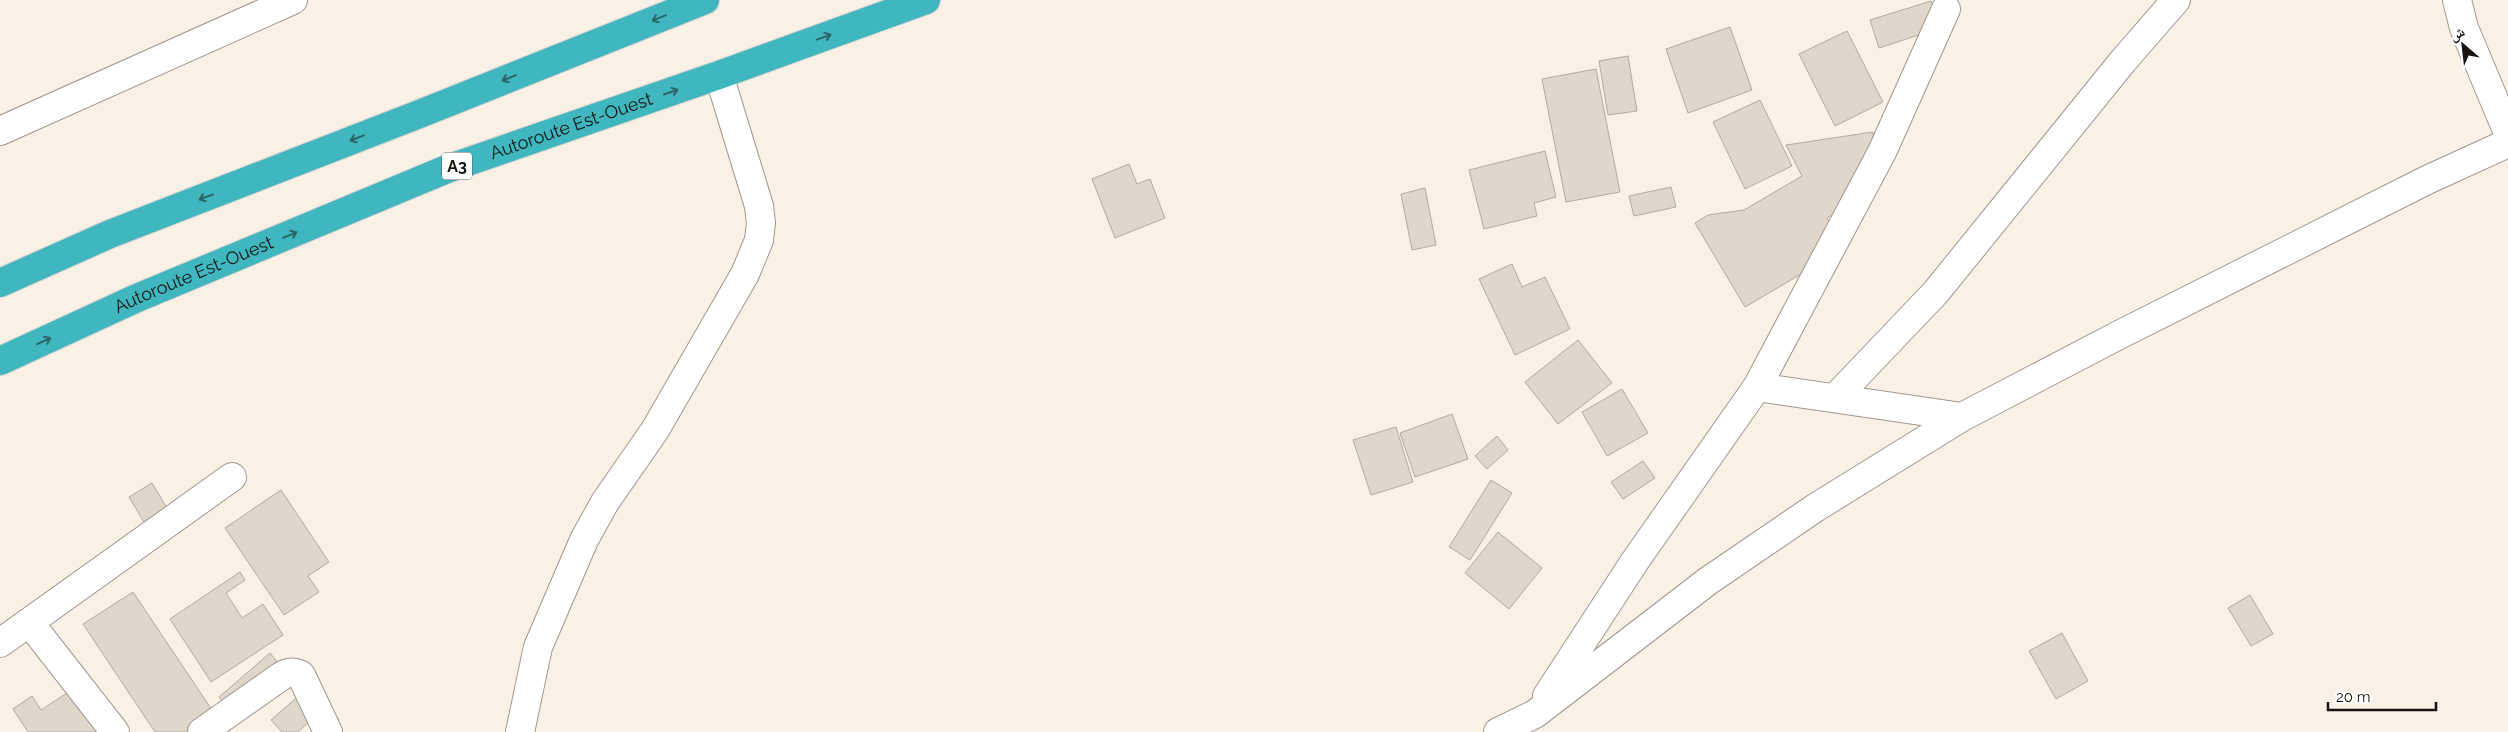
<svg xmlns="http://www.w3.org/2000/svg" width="2508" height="732" font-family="Raleway,'Noto Naskh Arabic',sans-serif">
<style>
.building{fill:#dfd6cc;stroke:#b2aa9f}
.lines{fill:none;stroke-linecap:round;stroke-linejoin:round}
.minor-casing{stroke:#a0978d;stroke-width:30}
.highway-casing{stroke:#d1d0cf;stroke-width:30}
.minor{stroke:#fff;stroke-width:28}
.highway{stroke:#40b6bf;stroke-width:28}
.oneway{stroke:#2c6568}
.labels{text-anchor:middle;stroke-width:4;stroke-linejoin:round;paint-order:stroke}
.shield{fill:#fff;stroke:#5d5a58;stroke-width:1}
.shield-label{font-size:16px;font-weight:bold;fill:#171410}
.street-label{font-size:18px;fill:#171410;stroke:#fff}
</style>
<rect width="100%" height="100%" fill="#faf1e6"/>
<!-- building -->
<path class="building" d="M 1931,1 L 1940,28 L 1879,48 L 1870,20 Z
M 1730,27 L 1752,90 L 1688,113 L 1666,49 Z
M 1847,31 L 1883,102 L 1835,126 L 1799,54 Z
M 1628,56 L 1637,111 L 1608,115 L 1599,61 Z
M 1596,69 L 1620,192 L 1566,202 L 1542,79 Z
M 1760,100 L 1792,166 L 1745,189 L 1713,122 Z
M 1873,132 L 1879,176 L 1853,202 L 1827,218 L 1833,227 L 1837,253 L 1745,307 L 1695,223 L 1708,215 L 1744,210 L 1802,176 L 1786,145 Z
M 1545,151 L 1556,197 L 1534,203 L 1537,216 L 1484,229 L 1469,170 Z
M 1129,164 L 1137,184 L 1150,179 L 1165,218 L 1115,238 L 1092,179 Z
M 1671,187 L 1676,207 L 1634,216 L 1629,196 Z
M 1425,188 L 1436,245 L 1412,250 L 1401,194 Z
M 1512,264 L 1522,287 L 1545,277 L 1570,329 L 1515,355 L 1479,279 Z
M 1578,340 L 1612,383 L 1558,424 L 1525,382 Z
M 1622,389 L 1648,433 L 1607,456 L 1582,412 Z
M 1452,414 L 1468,459 L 1415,477 L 1400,433 Z
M 1396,427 L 1413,482 L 1371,495 L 1353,440 Z
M 1497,436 L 1508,450 L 1487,469 L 1475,456 Z
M 1643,461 L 1655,478 L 1623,499 L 1611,482 Z
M 1491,480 L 1512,493 L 1470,560 L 1449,547 Z
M 152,483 L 167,508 L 144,522 L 129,497 Z
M 281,490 L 329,562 L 308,576 L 319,592 L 284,615 L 225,528 Z
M 1498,532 L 1542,568 L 1509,609 L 1465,573 Z
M 240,572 L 245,580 L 226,593 L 242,618 L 263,604 L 283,635 L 211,682 L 170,619 Z
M 133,592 L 214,713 L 185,732 L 155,732 L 83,624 Z
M 2250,595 L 2273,634 L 2251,646 L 2228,608 Z
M 2062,633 L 2088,681 L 2056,699 L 2029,651 Z
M 270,653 L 288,675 L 238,718 L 219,697 Z
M 73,689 L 100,732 L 28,732 L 13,709 L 32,696 L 41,710 Z
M 304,691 L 322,710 L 298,732 L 282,732 L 271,720 Z"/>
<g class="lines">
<!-- minor casing -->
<g class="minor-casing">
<path id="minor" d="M 2457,0 L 2464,28 L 2508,133
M 0,131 L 293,0
M 1757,387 L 1962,417
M 1835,398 L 1936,292 L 2123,61 L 2176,0
M 29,622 L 115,732
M 0,643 L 232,477
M 1547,696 L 1635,561 L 1757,387 L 1882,152 L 1946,9
M 202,732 L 280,677 C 287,672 293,671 301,675 L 328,732
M 520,732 L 538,647 L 584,540 L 605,502 L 655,430 L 745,274 L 759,240 L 761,223 L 759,206 L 719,75
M 1498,732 L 1535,714 L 1708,581 L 1815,508 L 1962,417 L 2119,335 L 2427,180 L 2508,143"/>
</g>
<!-- highway casing -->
<g class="highway-casing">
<g id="highway">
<path d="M 0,283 L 110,234 L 422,113 L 705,0"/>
<path id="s1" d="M 0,361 L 137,298 L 447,169 L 719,75 L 926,0"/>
</g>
</g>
<!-- minor -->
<use href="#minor" class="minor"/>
<!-- highway -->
<use href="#highway" class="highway"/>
</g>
<!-- one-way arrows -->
<defs><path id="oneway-shaft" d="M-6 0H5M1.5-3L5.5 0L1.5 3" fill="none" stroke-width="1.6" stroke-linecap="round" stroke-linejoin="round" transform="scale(1.25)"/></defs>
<g class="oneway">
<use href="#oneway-shaft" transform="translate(659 18) rotate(158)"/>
<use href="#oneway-shaft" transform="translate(824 37) rotate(-20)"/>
<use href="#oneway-shaft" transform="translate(509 78) rotate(158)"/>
<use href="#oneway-shaft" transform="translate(671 92) rotate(-19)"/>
<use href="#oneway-shaft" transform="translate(357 138) rotate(159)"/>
<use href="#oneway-shaft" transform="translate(206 197) rotate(159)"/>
<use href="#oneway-shaft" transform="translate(290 235) rotate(-23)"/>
<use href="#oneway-shaft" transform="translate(44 341) rotate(-25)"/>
</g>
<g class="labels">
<!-- shield labels -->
<rect class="shield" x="442" y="152.5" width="30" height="27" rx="4"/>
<g class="shield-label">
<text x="457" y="172">A3</text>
</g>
<!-- street labels -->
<g class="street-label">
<text dy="6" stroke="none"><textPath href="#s1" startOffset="618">Autoroute Est-Ouest</textPath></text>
<text dy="6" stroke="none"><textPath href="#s1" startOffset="212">Autoroute Est-Ouest</textPath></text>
</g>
</g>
<!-- north arrow -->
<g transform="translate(2463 45) rotate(332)" stroke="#ffffff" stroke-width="4" paint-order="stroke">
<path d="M0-4L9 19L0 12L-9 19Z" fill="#171410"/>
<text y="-8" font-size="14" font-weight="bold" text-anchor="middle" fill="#171410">ش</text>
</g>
<!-- scale -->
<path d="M2328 702v8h108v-8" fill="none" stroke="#171410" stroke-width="2.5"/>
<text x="2336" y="702" font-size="15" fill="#171410" stroke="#ffffff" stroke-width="4" paint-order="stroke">20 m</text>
</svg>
